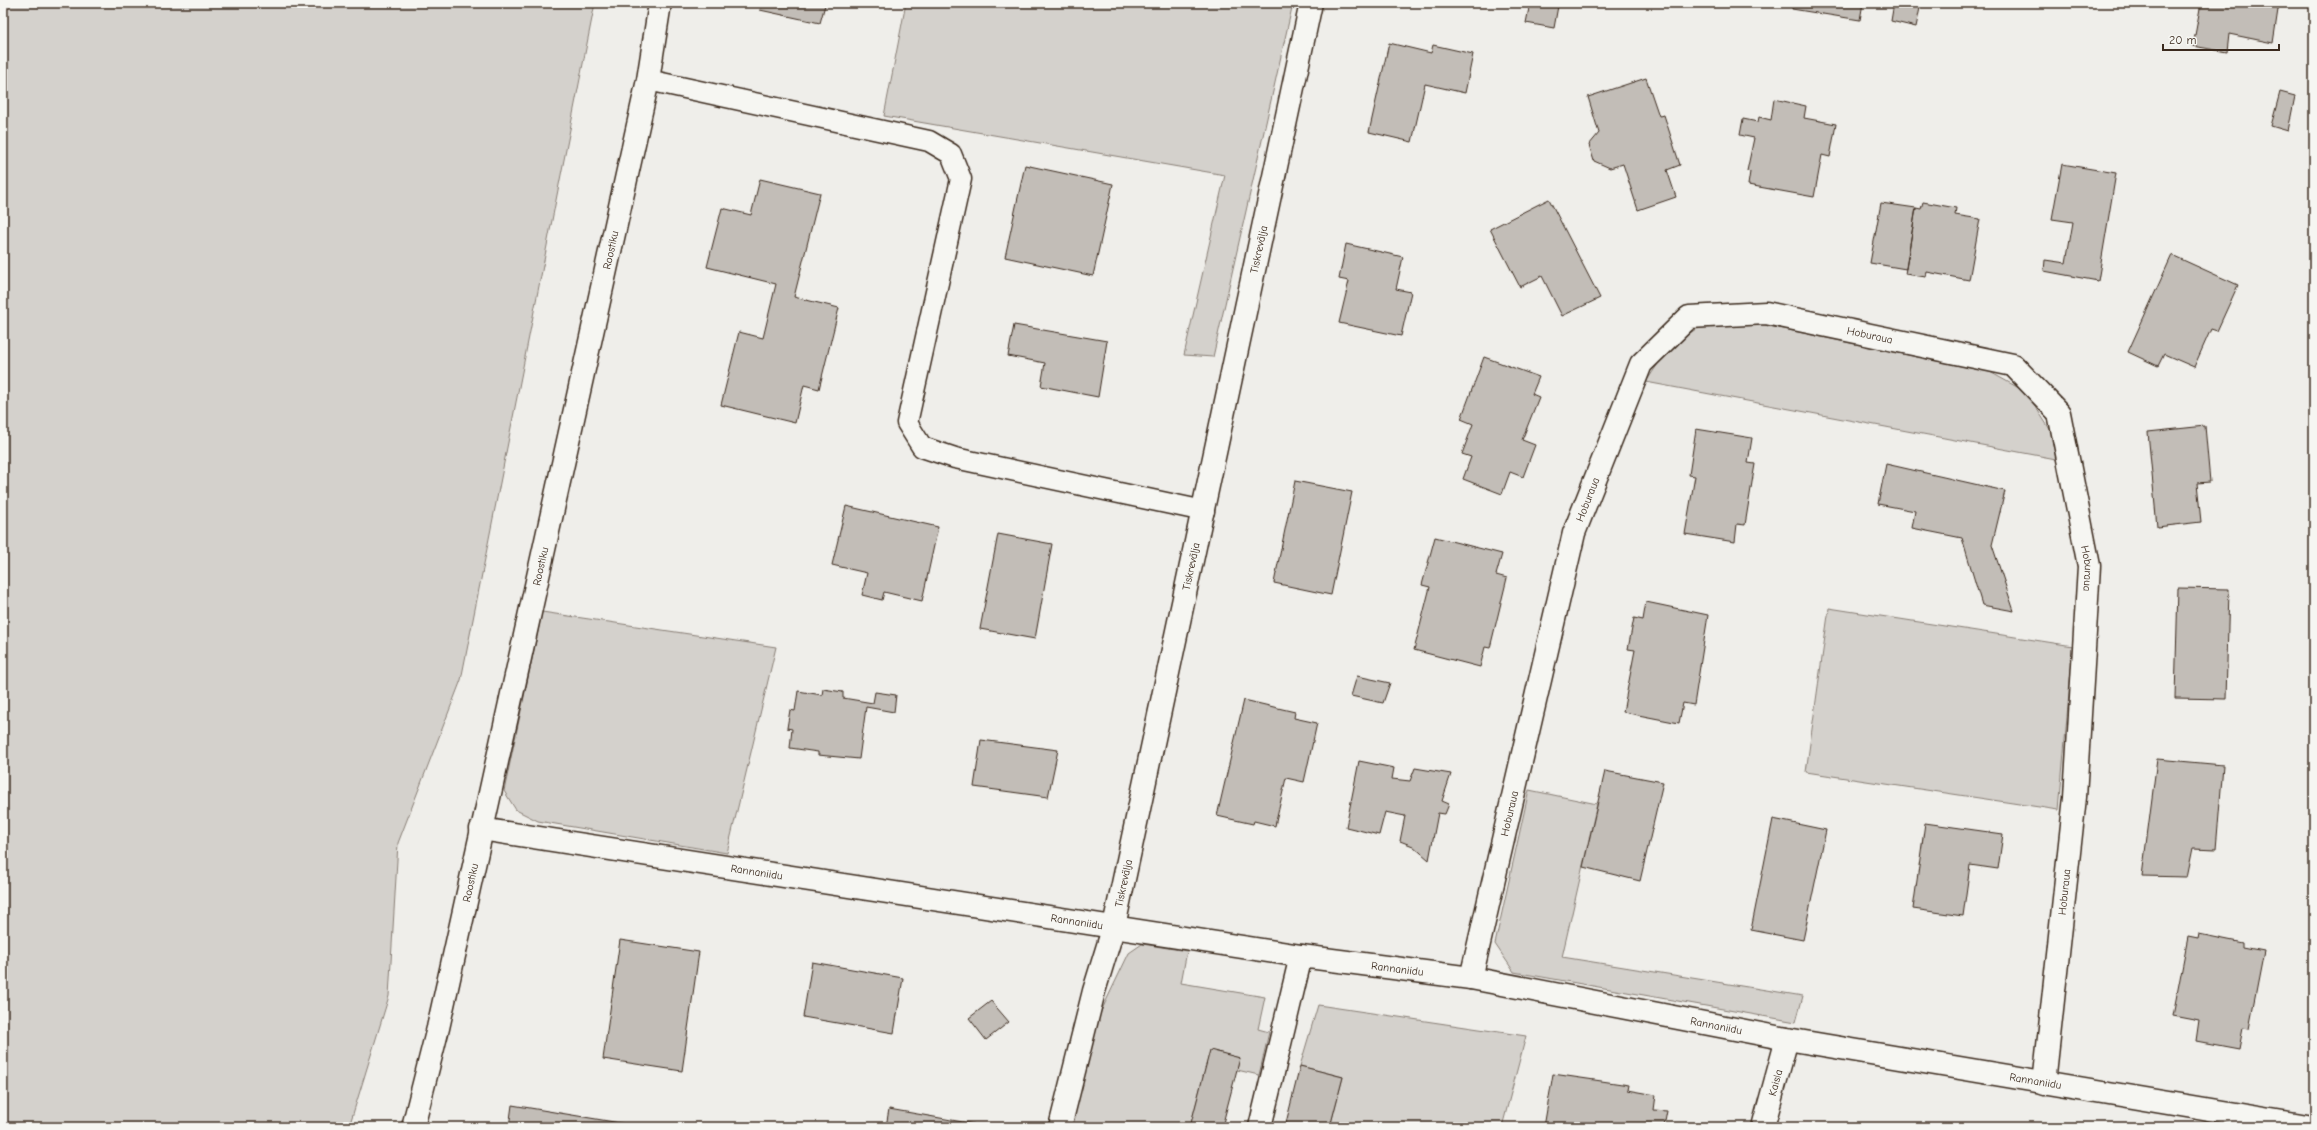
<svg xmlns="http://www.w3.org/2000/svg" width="2317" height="1130" font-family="'Comic Neue',sans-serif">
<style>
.green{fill:#d4d1cc;stroke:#887e75}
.building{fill:#c2bdb7;stroke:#3b2a1e}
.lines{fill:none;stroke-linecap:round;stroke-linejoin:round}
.service-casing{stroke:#3b2a1e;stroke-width:23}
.minor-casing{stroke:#3b2a1e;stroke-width:25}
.service{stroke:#f6f6f2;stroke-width:20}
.minor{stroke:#f6f6f2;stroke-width:22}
.labels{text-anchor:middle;stroke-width:3.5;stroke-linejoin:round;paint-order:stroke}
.street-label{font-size:11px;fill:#3b2a1e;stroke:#f6f6f2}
</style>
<rect width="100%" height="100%" fill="#efeeea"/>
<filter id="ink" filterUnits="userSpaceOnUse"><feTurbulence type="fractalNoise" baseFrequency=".025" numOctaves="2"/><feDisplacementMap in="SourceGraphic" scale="8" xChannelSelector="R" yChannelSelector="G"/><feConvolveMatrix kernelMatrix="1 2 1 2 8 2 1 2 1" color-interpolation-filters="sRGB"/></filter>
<g filter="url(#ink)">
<!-- green -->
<path class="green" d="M 3,3 L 595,3 L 461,680 L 398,843 L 389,996 L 349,1127 L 3,1127 Z
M 906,3 L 1293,3 L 1213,357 L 1184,355 L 1225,175 L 884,116 Z
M 1745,321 L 1990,372 L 2026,392 L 2051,431 L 2056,459 L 1646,382 L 1669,347 L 1696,329 Z
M 1829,608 L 2073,646 L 2059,810 L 1806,772 Z
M 542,612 L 776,647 L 727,853 L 538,821 L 516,810 L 504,791 Z
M 1529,790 L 1597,804 L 1562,957 L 1803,996 L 1796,1022 L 1514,972 L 1495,944 Z
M 1142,944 L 1187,951 L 1181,983 L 1265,997 L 1258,1029 L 1269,1032 L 1259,1075 L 1237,1070 L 1240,1058 L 1210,1051 L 1190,1127 L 1071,1127 L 1096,1022 L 1129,953 Z
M 1318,1005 L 1526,1036 L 1502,1127 L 1330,1127 L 1343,1077 L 1300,1066 Z"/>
<!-- building -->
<path class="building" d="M 762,3 L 832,3 L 831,6 L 825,5 L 820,23 L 760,10 Z
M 1530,3 L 1558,6 L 1554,28 L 1526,23 Z
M 1793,3 L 1863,3 L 1860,20 L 1792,9 Z
M 1894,3 L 1921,3 L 1916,27 L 1891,21 Z
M 2201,3 L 2279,3 L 2273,43 L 2229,34 L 2227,52 L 2193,46 Z
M 1389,43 L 1431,53 L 1433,45 L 1473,54 L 1465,93 L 1425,84 L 1412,142 L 1369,132 Z
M 1646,78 L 1659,116 L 1664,115 L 1680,165 L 1667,170 L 1676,197 L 1638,210 L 1623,164 L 1610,168 L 1594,161 L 1589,145 L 1599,133 L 1588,97 Z
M 2280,92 L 2295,96 L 2288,131 L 2271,126 Z
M 1774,99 L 1806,106 L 1804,118 L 1836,124 L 1830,157 L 1822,155 L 1814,197 L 1748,185 L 1750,172 L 1747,171 L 1754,138 L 1740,135 L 1743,119 L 1758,122 L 1759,117 L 1771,120 Z
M 2062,164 L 2116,173 L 2098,281 L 2044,271 L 2045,260 L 2066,263 L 2073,222 L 2052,219 Z
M 1025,165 L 1113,184 L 1093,276 L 1005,257 Z
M 760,179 L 820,193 L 794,297 L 839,308 L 819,389 L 804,385 L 795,423 L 721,405 L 739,332 L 763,338 L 776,284 L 707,267 L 722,208 L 751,215 Z
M 1549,199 L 1600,298 L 1562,316 L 1542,276 L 1520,287 L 1490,229 Z
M 1923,202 L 1956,208 L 1955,215 L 1980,219 L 1969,280 L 1927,272 L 1926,277 L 1905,274 L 1916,208 L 1921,209 Z
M 1881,203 L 1916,208 L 1906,269 L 1870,263 Z
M 1346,244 L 1403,257 L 1396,289 L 1411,292 L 1401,336 L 1339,323 L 1349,281 L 1339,279 Z
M 2172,255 L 2238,285 L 2217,331 L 2211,329 L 2194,367 L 2164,354 L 2158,366 L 2128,352 Z
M 1014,325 L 1107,341 L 1098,397 L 1041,386 L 1045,363 L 1008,356 Z
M 1484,357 L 1539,377 L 1532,394 L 1539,397 L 1522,440 L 1535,445 L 1523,477 L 1510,472 L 1502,494 L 1463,479 L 1471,457 L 1462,454 L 1473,424 L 1461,419 Z
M 2205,426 L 2210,482 L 2197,483 L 2201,522 L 2157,527 L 2148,432 Z
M 1696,429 L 1752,438 L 1748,463 L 1755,464 L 1745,525 L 1737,524 L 1735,542 L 1685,534 L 1695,476 L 1689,475 Z
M 1886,464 L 2005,491 L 1992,545 L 2014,611 L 1982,605 L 1962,538 L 1912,528 L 1915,511 L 1878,504 Z
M 1295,481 L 1352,492 L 1331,595 L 1274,583 Z
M 846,506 L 938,527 L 922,601 L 884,592 L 882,600 L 862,595 L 867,573 L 832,565 Z
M 998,534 L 1052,544 L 1035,639 L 980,629 Z
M 1435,537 L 1502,554 L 1496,575 L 1507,578 L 1490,648 L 1485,647 L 1480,667 L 1414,650 L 1430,587 L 1422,585 Z
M 2178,588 L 2229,589 L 2226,699 L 2175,698 Z
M 1646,602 L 1708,615 L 1694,705 L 1683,703 L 1679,723 L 1623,712 L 1635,650 L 1628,649 L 1634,618 L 1643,620 Z
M 1357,676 L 1390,683 L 1383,703 L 1351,696 Z
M 823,689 L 843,692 L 843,698 L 873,703 L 875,692 L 896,695 L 894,712 L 866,707 L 859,759 L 818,755 L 818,752 L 790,748 L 792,729 L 787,728 L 790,710 L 795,711 L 798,691 L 822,695 Z
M 1244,700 L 1295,712 L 1294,718 L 1317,723 L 1304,782 L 1286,778 L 1275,826 L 1254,821 L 1253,824 L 1217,816 Z
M 981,740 L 1058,750 L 1048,797 L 974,787 Z
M 2157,759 L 2223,765 L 2216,849 L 2193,848 L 2187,877 L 2142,876 Z
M 1359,761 L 1394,768 L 1392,779 L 1410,781 L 1415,768 L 1451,774 L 1442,801 L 1449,804 L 1445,814 L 1438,813 L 1429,860 L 1413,846 L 1400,841 L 1405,816 L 1385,812 L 1379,835 L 1346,827 Z
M 1605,771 L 1663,782 L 1640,881 L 1583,867 Z
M 1773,819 L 1826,830 L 1803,940 L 1751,930 Z
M 1925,823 L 2003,834 L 1998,869 L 1970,865 L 1963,916 L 1913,909 Z
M 2199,934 L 2243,943 L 2243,947 L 2264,951 L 2249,1029 L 2243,1028 L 2239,1049 L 2196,1041 L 2199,1020 L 2173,1015 L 2188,937 L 2198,939 Z
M 620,940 L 699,952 L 682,1071 L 603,1059 Z
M 812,962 L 903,978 L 894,1033 L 803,1017 Z
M 991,1001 L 1009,1022 L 986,1040 L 969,1018 Z
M 1210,1050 L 1240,1058 L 1222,1127 L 1190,1127 Z
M 1300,1066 L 1343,1077 L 1330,1127 L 1285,1127 Z
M 1553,1074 L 1629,1085 L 1628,1090 L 1656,1095 L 1654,1110 L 1667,1111 L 1664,1127 L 1544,1127 Z
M 512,1105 L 632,1125 L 632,1127 L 509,1127 Z
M 889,1109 L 974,1124 L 973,1127 L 886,1127 Z"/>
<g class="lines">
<!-- service casing -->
<g class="service-casing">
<path id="service" d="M 648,80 L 929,141 L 951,154 L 961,179 L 907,423 L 922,447 L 955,458 L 1204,511"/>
</g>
<!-- minor casing -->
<g class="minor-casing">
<g id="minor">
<path id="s1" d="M 481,829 L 1301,956 L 1471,978 L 1787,1039 L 2311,1127"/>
<path id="s2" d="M 1471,978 L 1574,533 L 1641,364 L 1689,317 L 1766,313 L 2013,365 L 2059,413 L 2089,566 L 2075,797 L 2044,1083"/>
<path id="s3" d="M 413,1127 L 438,1028 L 648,80 L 660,3"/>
<path id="s4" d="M 1060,1127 L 1094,991 L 1114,926 L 1311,3"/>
<path d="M 1260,1127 L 1301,956"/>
<path id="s5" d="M 1763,1127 L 1787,1039"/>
</g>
</g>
<!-- service -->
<use href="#service" class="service"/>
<!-- minor -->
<use href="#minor" class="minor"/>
</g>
</g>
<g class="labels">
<!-- street labels -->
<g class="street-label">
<text dy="4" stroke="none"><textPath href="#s3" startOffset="899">Roostiku</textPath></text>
<text dy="4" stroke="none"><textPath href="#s4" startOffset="900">Tiskrevälja</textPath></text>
<text dy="4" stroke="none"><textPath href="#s2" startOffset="889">Hoburaua</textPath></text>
<text dy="4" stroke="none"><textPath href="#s2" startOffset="493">Hoburaua</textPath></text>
<text dy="4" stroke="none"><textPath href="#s3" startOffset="575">Roostiku</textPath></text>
<text dy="4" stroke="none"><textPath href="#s4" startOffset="576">Tiskrevälja</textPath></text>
<text dy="4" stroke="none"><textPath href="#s2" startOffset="1260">Hoburaua</textPath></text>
<text dy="4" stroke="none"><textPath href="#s2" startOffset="169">Hoburaua</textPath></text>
<text dy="4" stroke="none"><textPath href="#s1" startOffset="279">Rannaniidu</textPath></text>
<text dy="4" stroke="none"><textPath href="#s3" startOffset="251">Roostiku</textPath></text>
<text dy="4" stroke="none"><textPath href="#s4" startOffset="252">Tiskrevälja</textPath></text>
<text transform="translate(2064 892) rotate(-84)" y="4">Hoburaua</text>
<text dy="4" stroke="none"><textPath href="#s1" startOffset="603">Rannaniidu</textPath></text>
<text dy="4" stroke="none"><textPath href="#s1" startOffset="927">Rannaniidu</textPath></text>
<text dy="4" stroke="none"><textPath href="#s1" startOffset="1251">Rannaniidu</textPath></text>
<text dy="4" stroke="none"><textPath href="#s1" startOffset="1575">Rannaniidu</textPath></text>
<text dy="4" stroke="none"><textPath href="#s5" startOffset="46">Kaisla</textPath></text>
</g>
</g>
<!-- margin -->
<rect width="2317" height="1130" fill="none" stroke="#f6f6f2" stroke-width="16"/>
<rect x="8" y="8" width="2301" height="1114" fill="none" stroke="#3b2a1e" stroke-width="1.5" filter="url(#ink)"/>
<!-- scale -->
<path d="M2163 44v6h116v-6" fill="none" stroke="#3b2a1e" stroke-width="2"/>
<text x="2169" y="44" font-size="12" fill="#3b2a1e" stroke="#f6f6f2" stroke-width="3" paint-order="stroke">20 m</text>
</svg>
